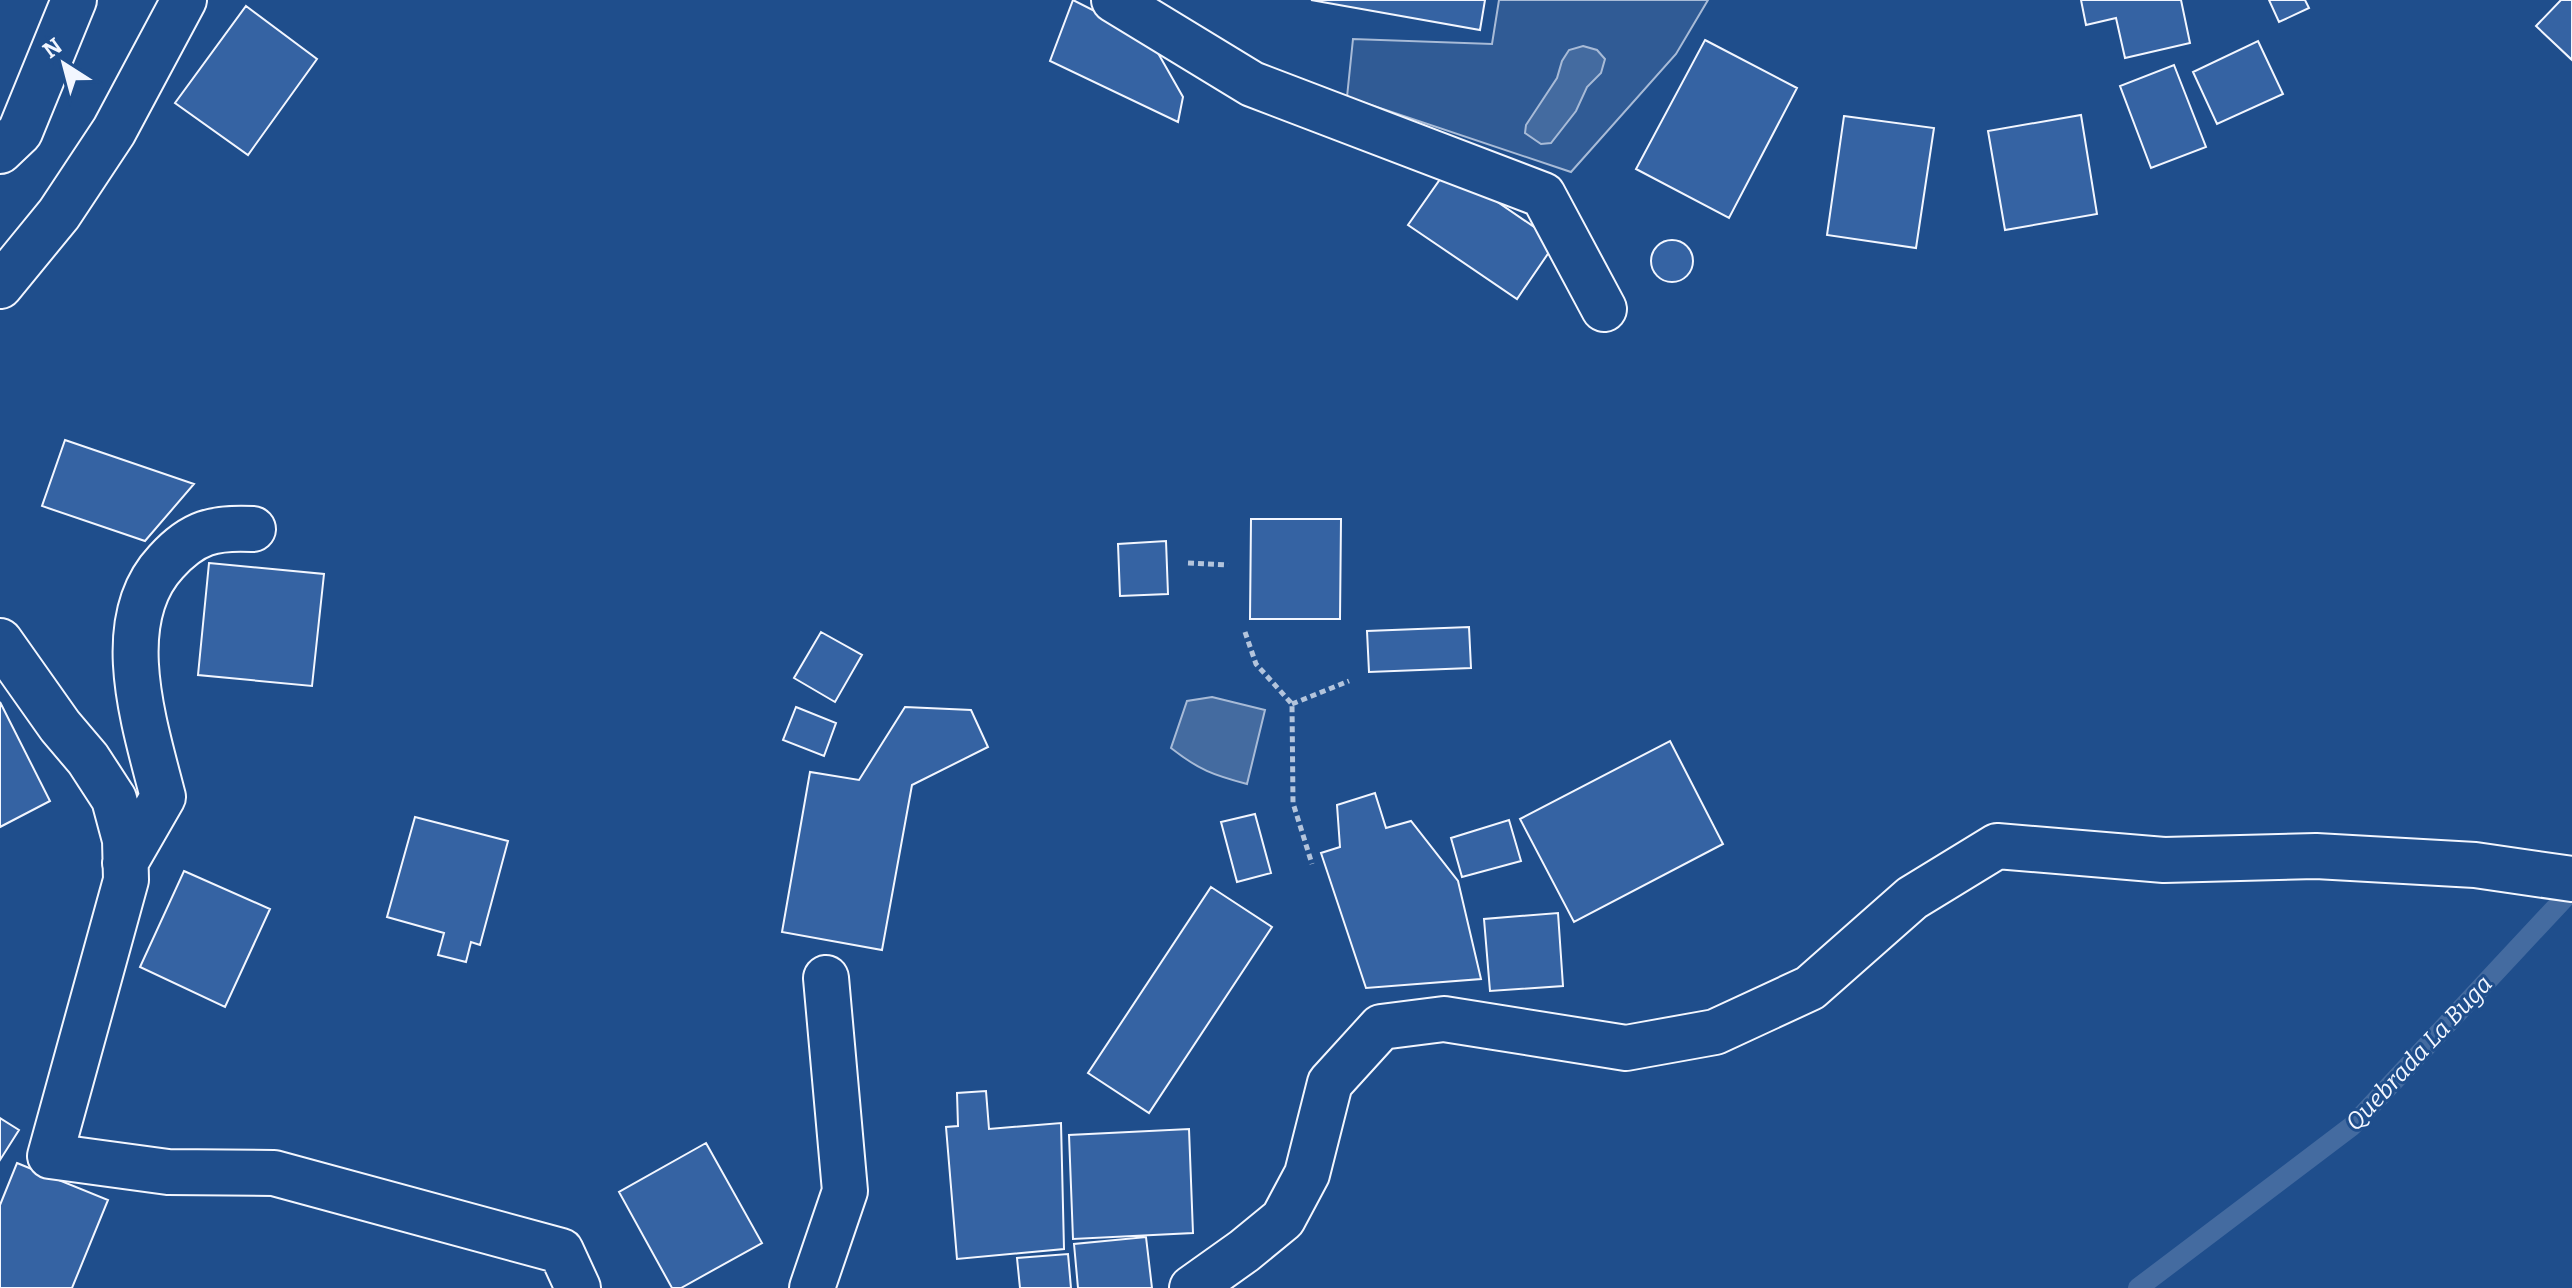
<svg xmlns="http://www.w3.org/2000/svg" width="2572" height="1288" font-family="Bitter,serif">
<style>
.built{fill:#305b95;stroke:#a8bbd7;stroke-width:2}
.water{fill:#446ba0;stroke:#a8bbd7;stroke-width:2}
.lines{fill:none;stroke-linecap:round;stroke-linejoin:round}
.stream{stroke:#446ba0;stroke-width:20}
.building{fill:#3563a3;stroke:#f2f6ff;stroke-width:2}
.minor-casing{stroke:#f2f6ff;stroke-width:48}
.path{stroke:#b3c4dc;stroke-width:5;stroke-dasharray:6 4;stroke-linecap:butt}
.minor{stroke:#1f4e8c;stroke-width:44}
.labels{text-anchor:middle;stroke-width:6;stroke-linejoin:round;paint-order:stroke}
.water-label{font-size:24px;font-style:italic;fill:#f2f6ff;stroke:#1f4e8c}
</style>
<rect width="100%" height="100%" fill="#1f4e8c"/>
<!-- built -->
<path class="built" d="M 1499,0 L 1708,0 L 1676,54 L 1571,172 L 1347,97 L 1353,39 L 1492,44 Z"/>
<!-- water -->
<path class="water" d="M 1583,46 L 1597,50 L 1605,59 L 1601,73 L 1587,87 L 1576,111 L 1551,143 L 1541,144 L 1525,133 L 1526,125 L 1557,78 L 1562,61 L 1569,50 Z
M 1212,697 L 1265,710 L 1247,784 C 1213,775 1199,770 1171,748 L 1187,701 Z"/>
<g class="lines">
<!-- stream -->
<path class="stream" d="M 2138,1288 L 2352,1126 L 2572,890"/>
</g>
<!-- building -->
<path class="building" d="M 1073,0 L 1150,39 L 1183,97 L 1178,122 L 1050,61 Z
M 1311,0 L 1485,0 L 1480,30 Z
M 2081,0 L 2181,0 L 2190,43 L 2125,58 L 2116,18 L 2086,25 Z
M 2269,0 L 2305,0 L 2309,8 L 2279,22 Z
M 2561,0 L 2572,0 L 2572,60 L 2536,26 Z
M 246,6 L 317,59 L 248,155 L 175,103 Z
M 1705,40 L 1797,88 L 1729,218 L 1636,169 Z
M 2258,41 L 2283,94 L 2217,124 L 2193,72 Z
M 2174,65 L 2206,147 L 2151,168 L 2120,86 Z
M 2081,115 L 2097,214 L 2005,230 L 1988,131 Z
M 1844,116 L 1934,128 L 1916,248 L 1827,235 Z
M 1448,168 L 1556,242 L 1517,299 L 1408,225 Z
M1651 261a21 21 0 1 1 42 0a21 21 0 1 1-42 0Z
M 65,440 L 194,484 L 145,541 L 42,506 Z
M 1251,519 L 1341,519 L 1340,619 L 1250,619 Z
M 1166,541 L 1168,594 L 1120,596 L 1118,544 Z
M 209,563 L 324,574 L 312,686 L 198,675 Z
M 1469,627 L 1471,668 L 1369,672 L 1367,631 Z
M 821,632 L 862,655 L 835,702 L 794,678 Z
M 0,702 L 50,801 L 0,827 Z
M 796,707 L 836,723 L 824,756 L 783,740 Z
M 905,707 L 971,710 L 988,747 L 912,785 L 882,950 L 782,932 L 810,772 L 859,780 Z
M 1670,741 L 1723,844 L 1574,922 L 1520,819 Z
M 1375,793 L 1386,828 L 1411,821 L 1458,881 L 1481,979 L 1366,988 L 1321,853 L 1340,847 L 1337,805 Z
M 1255,814 L 1271,873 L 1237,882 L 1221,822 Z
M 415,817 L 508,841 L 480,945 L 471,942 L 466,962 L 438,955 L 444,933 L 387,917 Z
M 1509,820 L 1521,861 L 1462,877 L 1451,838 Z
M 184,871 L 270,909 L 225,1007 L 140,967 Z
M 1211,887 L 1272,927 L 1149,1113 L 1088,1073 Z
M 1558,913 L 1563,986 L 1490,991 L 1484,919 Z
M 986,1091 L 989,1129 L 1061,1123 L 1064,1249 L 957,1259 L 946,1127 L 958,1126 L 957,1093 Z
M 0,1118 L 19,1130 L 0,1160 Z
M 1189,1129 L 1193,1233 L 1073,1239 L 1069,1135 Z
M 706,1143 L 762,1243 L 681,1288 L 672,1288 L 619,1192 Z
M 17,1163 L 108,1200 L 72,1288 L 0,1288 L 0,1205 Z
M 1146,1237 L 1152,1288 L 1078,1288 L 1074,1244 Z
M 1068,1254 L 1071,1288 L 1020,1288 L 1017,1258 Z"/>
<g class="lines">
<!-- minor casing -->
<g class="minor-casing">
<path id="minor" d="M 1114,0 L 1252,84 L 1543,195 L 1604,309
M 0,151 L 20,132 L 74,0
M 0,286 L 59,214 L 114,131 L 184,0
M 0,641 L 60,726 L 88,759 L 114,799 L 125,840 L 126,880 L 50,1156 L 168,1172 L 274,1173 L 561,1251 L 578,1288
M 125,863 L 163,797 C 145,726 110,622 166,562 C 193,532 214,527 253,529
M 812,1288 L 845,1191 L 826,978
M 1192,1288 L 1244,1251 L 1283,1219 L 1307,1174 L 1330,1083 L 1381,1027 L 1444,1019 L 1626,1048 L 1715,1032 L 1810,988 L 1912,898 L 1997,846 L 2164,860 L 2316,856 L 2475,865 L 2572,879"/>
</g>
<!-- path -->
<path class="path" d="M 1188,563 L 1228,565
M 1245,632 L 1256,664 L 1292,704 L 1293,803 L 1312,864
M 1292,704 L 1349,681"/>
<!-- minor -->
<use href="#minor" class="minor"/>
</g>
<g class="labels">
<!-- water labels -->
<g class="water-label">
<text transform="translate(2419 1053) rotate(-47)" y="8">Quebrada La Buga</text>
</g>
</g>
<!-- north arrow -->
<g transform="translate(64 64) rotate(324)" stroke="#1f4e8c" stroke-width="6" paint-order="stroke">
<path d="M0-6L14 30L0 20L-14 30Z" fill="#f2f6ff"/>
<text y="-12" font-size="22" font-weight="bold" text-anchor="middle" fill="#f2f6ff">N</text>
</g>
</svg>
